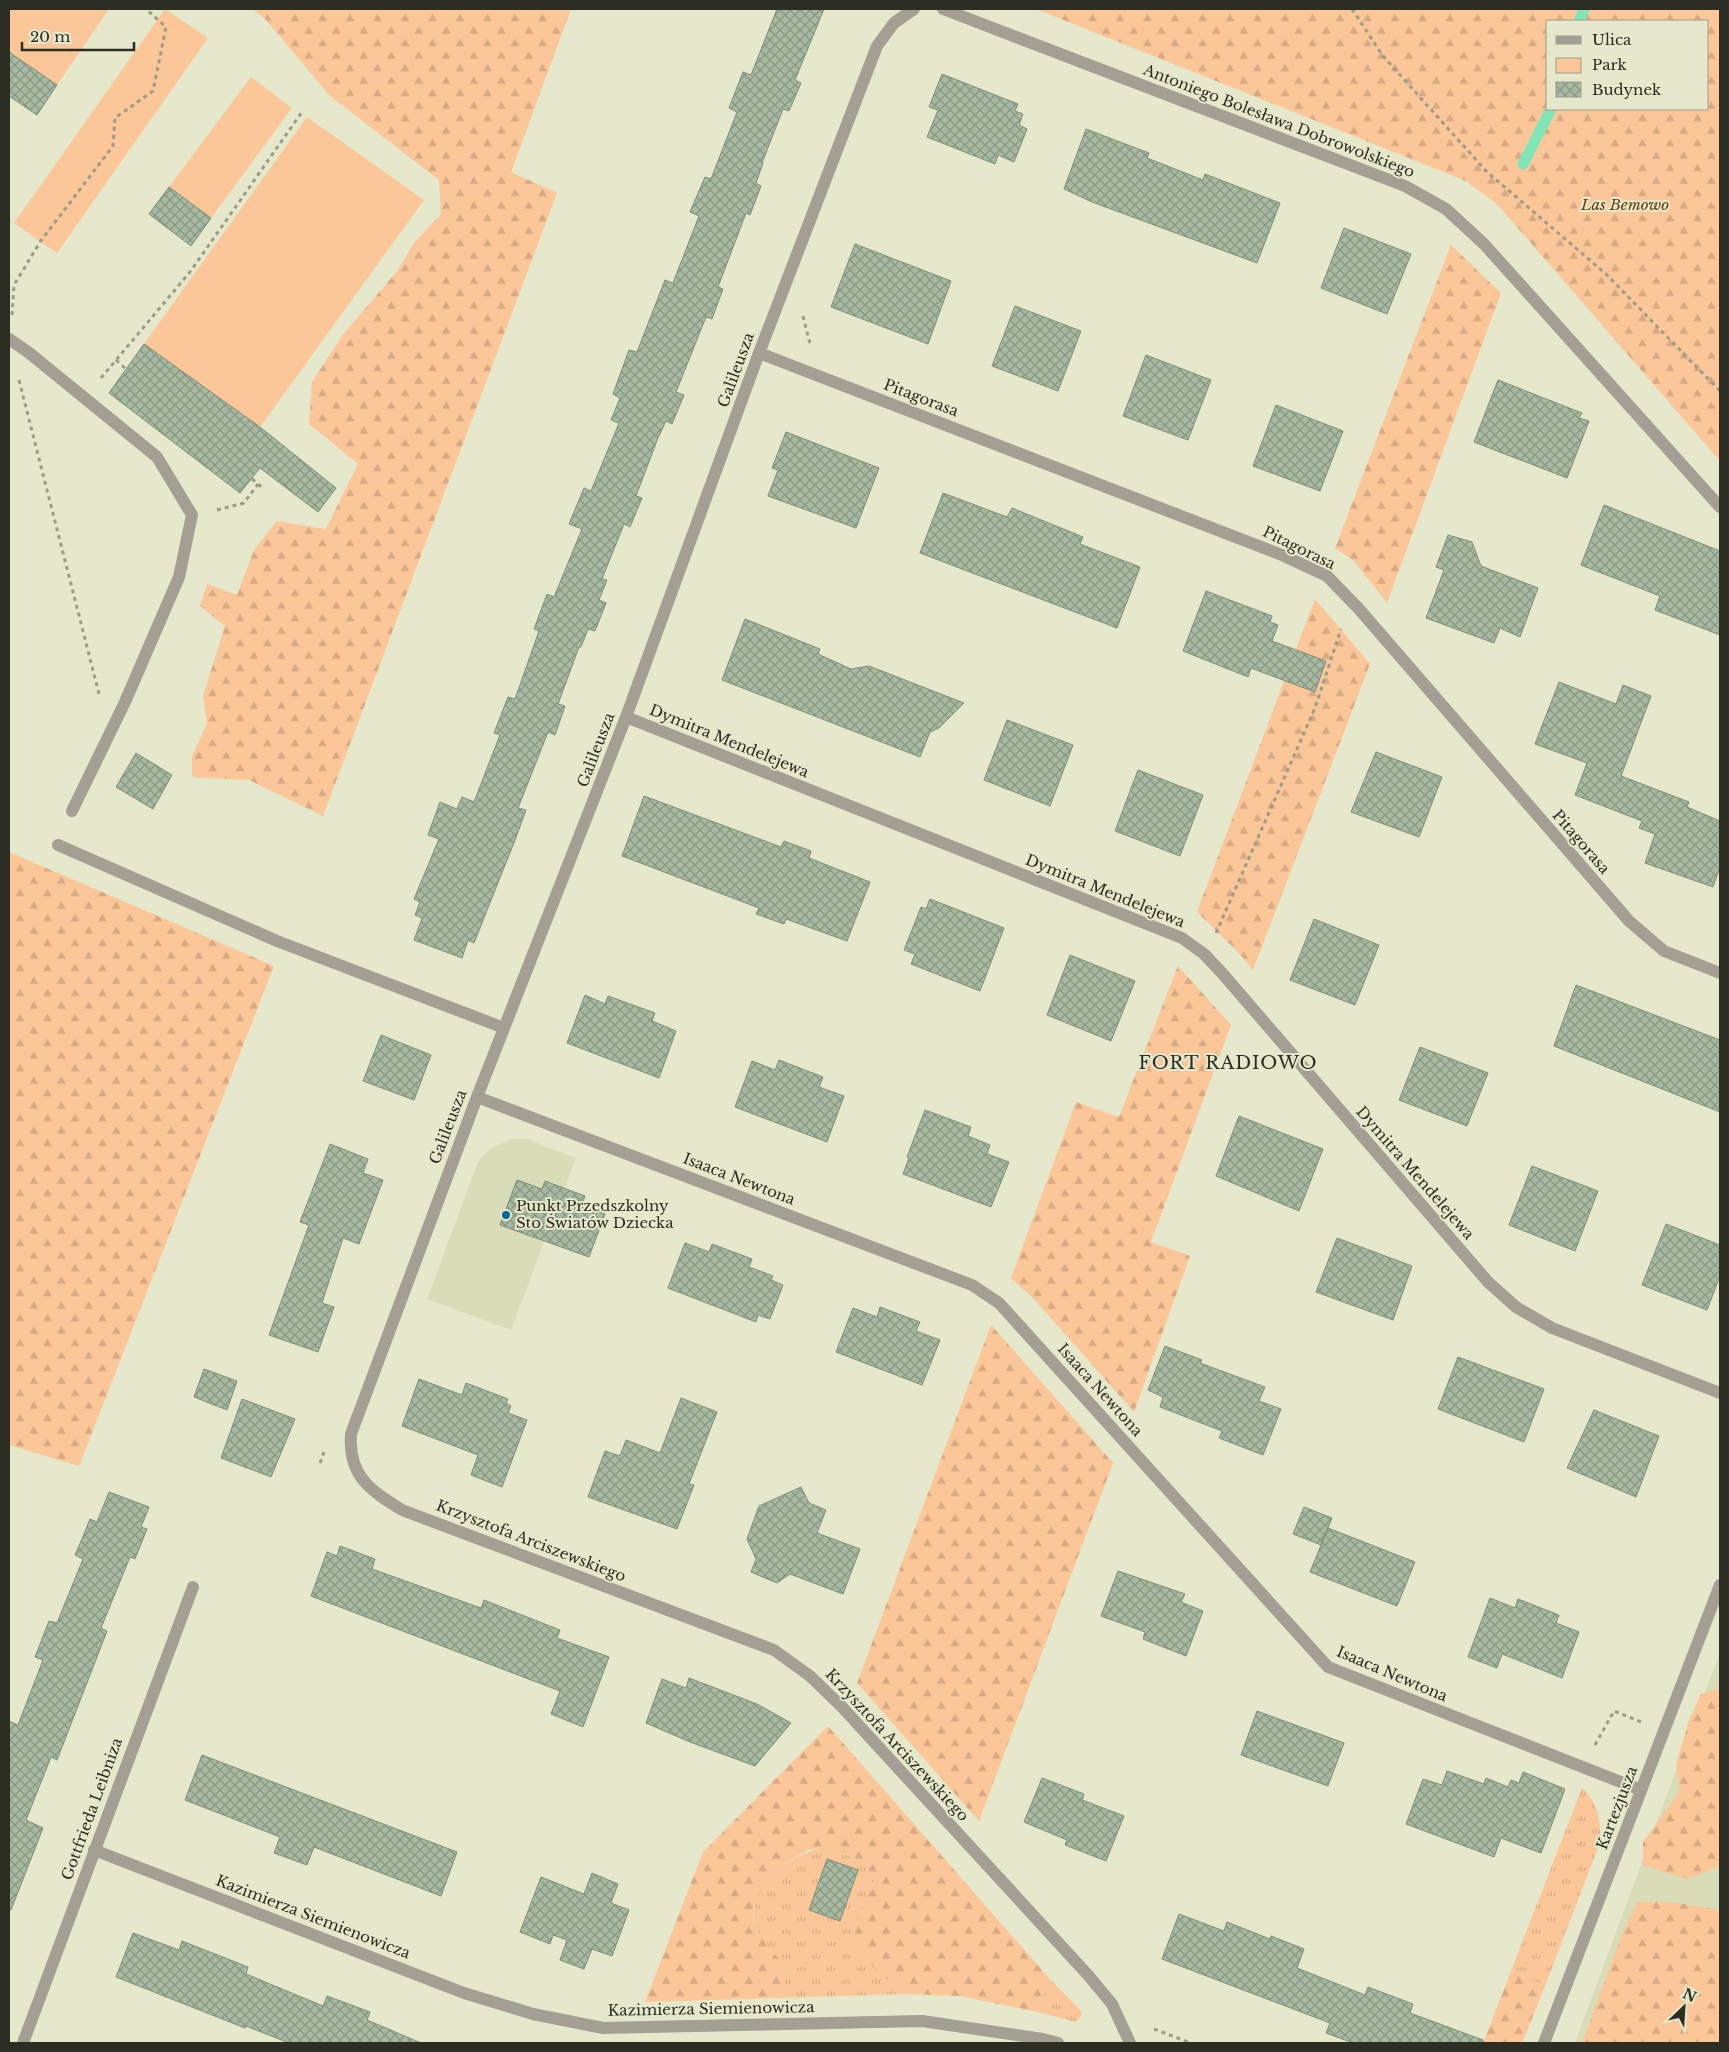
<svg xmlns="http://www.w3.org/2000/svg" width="1729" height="2052" font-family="'Libre Baskerville',serif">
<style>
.built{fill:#d8dcb7}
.grass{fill:url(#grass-tufts)}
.forest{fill:url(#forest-firs);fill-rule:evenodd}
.park{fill:#fbc698}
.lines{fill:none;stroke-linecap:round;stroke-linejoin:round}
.stream{stroke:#81e6b7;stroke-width:11}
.building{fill:url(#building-cross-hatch);stroke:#7e8f78}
.path{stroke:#9b9d88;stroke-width:3;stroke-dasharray:4 4;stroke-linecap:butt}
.minor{stroke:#a49f93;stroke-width:12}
.poi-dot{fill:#036896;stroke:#e5e8cb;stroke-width:2}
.labels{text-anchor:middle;stroke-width:4;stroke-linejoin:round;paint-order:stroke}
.street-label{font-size:15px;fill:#2d2e23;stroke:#e5e8cb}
.park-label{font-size:15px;font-style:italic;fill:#663803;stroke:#e5e8cb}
.poi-label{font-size:15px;fill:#2d2e23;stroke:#e5e8cb;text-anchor:start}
.quarter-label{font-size:18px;letter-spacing:1px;fill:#2d2e23;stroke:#e5e8cb}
</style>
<defs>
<pattern id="grass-tufts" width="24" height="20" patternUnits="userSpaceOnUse" patternTransform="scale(1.25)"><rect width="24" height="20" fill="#fbc698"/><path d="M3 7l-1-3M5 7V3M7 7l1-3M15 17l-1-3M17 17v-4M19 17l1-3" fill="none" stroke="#d7aa83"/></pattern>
<pattern id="forest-firs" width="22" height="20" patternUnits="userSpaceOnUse" patternTransform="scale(1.25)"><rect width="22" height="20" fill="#fbc698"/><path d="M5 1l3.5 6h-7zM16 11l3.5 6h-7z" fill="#d7aa83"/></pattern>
<pattern id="building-cross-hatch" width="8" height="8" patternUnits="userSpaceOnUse" patternTransform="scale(1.25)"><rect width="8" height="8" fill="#a7b9a1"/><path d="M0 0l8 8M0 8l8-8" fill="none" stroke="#889783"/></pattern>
</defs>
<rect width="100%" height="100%" fill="#e5e8cb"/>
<!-- built -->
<path class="built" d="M 513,1139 L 526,1139 L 576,1158 L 511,1330 L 427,1299 L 477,1165 L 482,1157 L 493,1147 Z
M 1720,1652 L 1720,2043 L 1575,2043 Z"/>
<!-- grass -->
<path class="grass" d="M 1582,1788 C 1598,1802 1600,1820 1601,1840 L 1545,1986 L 1511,1971 Z
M 825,1847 L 862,1861 L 874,1879 L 877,1971 L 905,1994 L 778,1998 L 785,1984 L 787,1966 C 774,1955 759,1941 754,1924 C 753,1921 754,1916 754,1913 C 755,1878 794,1854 825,1847 Z
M 1049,1978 L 1081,2011 L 1081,2016 L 1076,2022 L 1038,2012 Z"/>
<!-- forest -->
<path class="forest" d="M 253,9 L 571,9 L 511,172 L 557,193 L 323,816 L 249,780 L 192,777 L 192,756 L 207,724 L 203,696 L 225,626 L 200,606 L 207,584 L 237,595 L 254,550 L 277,521 L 326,529 L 358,464 L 309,424 L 312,382 L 342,336 L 398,270 L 414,243 L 441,214 L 439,180 L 330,96 L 266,20 Z
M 1036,9 L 1720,9 L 1720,461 L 1497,204 L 1466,181 ZM 1548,21 L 1708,21 L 1708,109 L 1548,109 Z
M 1451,245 L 1501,293 L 1387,603 L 1354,561 L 1335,548 Z
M 1315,599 L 1370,664 L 1253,970 L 1238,952 L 1197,912 Z
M 9,852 L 274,966 L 79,1466 L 9,1445 Z
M 1178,966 L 1231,1025 L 1151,1242 L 1190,1256 L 1134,1412 L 1033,1298 L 1011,1278 L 1076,1102 L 1119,1117 Z
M 991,1325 L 1113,1463 L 979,1821 L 857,1683 Z
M 1720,1688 L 1720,1866 L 1687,1879 L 1643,1865 L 1643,1842 L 1680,1791 L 1676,1765 L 1689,1720 L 1701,1694 Z
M 828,1726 L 1049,1978 L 1038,2012 L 960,1996 L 905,1994 L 877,1971 L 857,1950 L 852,1933 L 874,1879 L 862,1861 L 825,1847 L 808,1850 L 786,1863 L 765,1883 L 754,1905 L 753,1923 L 770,1950 L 787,1966 L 785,1984 L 778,1998 L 645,2002 L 703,1852 Z
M 1637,1902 L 1671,1902 L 1720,1910 L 1720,2043 L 1582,2043 L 1619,1942 Z
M 1511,1971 L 1545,1986 L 1522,2043 L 1483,2043 Z"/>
<!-- park -->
<path class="park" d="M 9,9 L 109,9 L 57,85 L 9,52 Z
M 165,9 L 208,38 L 57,253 L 14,223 Z
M 251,77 L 292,108 L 211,218 L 169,187 Z
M 307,117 L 424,200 L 260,427 L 144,344 Z"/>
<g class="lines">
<!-- stream -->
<path class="stream" d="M 1579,21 L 1584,9
M 1523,164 L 1551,109"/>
</g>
<!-- building -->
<path class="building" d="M 777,9 L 824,9 L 795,80 L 801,83 L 789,111 L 783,109 L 762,163 L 763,163 L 756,183 L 761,186 L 750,215 L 746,213 L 718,287 L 723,289 L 712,319 L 706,317 L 676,392 L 684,395 L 672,424 L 666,421 L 658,438 L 636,496 L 642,498 L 630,527 L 624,524 L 602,579 L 607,580 L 599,600 L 606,603 L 595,631 L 588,629 L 581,647 L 579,647 L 558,704 L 565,706 L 555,735 L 548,732 L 518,808 L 526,810 L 515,840 L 474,943 L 468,940 L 462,958 L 414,940 L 422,918 L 415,915 L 420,902 L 414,899 L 439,839 L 428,835 L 440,802 L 457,809 L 462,797 L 474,802 L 500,735 L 494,733 L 508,697 L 515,699 L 539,631 L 534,629 L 547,594 L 554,597 L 582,529 L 569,524 L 584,488 L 591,491 L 619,423 L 611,420 L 620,398 L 613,394 L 629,350 L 637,352 L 665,280 L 673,283 L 699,216 L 690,212 L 705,177 L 711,179 L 737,112 L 729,108 L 743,72 L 751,75 Z
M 9,52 L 57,85 L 37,115 L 9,96 Z
M 942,74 L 1018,104 L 1015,111 L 1023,114 L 1019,125 L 1027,129 L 1014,162 L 998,155 L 995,164 L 927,137 L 938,110 L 929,107 Z
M 1086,129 L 1149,153 L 1147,158 L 1203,180 L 1205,174 L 1280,203 L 1257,263 L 1092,202 L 1064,189 Z
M 169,187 L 211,218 L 191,246 L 149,214 Z
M 1344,228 L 1411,254 L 1387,314 L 1321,288 Z
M 855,244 L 951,281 L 928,344 L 831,307 Z
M 1015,306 L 1081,331 L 1058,391 L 992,366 Z
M 144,344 L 260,427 L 336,488 L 318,512 L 260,468 L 240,493 L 109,393 Z
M 1146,355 L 1211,380 L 1188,440 L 1123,416 Z
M 1498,380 L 1582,413 L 1579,418 L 1589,421 L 1567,478 L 1474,442 Z
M 1276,405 L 1343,431 L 1320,491 L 1253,466 Z
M 786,432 L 879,468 L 856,528 L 768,496 L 778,470 L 772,468 Z
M 943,493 L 1007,517 L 1012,508 L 1083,537 L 1080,544 L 1140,567 L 1117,628 L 920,553 Z
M 1604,505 L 1720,551 L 1720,635 L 1655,610 L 1660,596 L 1581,565 Z
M 1448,535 L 1472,542 L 1481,566 L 1538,588 L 1520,637 L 1500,628 L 1494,643 L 1426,618 L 1444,570 L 1436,567 Z
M 1206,591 L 1272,616 L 1270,622 L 1278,625 L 1272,641 L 1326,661 L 1315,692 L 1251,668 L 1248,677 L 1183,651 Z
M 745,619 L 820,649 L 818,654 L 851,669 L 869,666 L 964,703 L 939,728 L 930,732 L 920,757 L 722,680 Z
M 1559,682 L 1616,704 L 1623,685 L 1651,696 L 1621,776 L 1689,802 L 1687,807 L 1720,821 L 1720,867 L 1713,887 L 1645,863 L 1655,834 L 1639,828 L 1642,821 L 1575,795 L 1587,763 L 1535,744 Z
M 1007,720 L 1073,745 L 1050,806 L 984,780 Z
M 1376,752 L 1442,777 L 1419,837 L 1351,812 Z
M 136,753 L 172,775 L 153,809 L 116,787 Z
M 1138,770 L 1203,795 L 1180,856 L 1115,831 Z
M 644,796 L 781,847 L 784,841 L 811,851 L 809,858 L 870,882 L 847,941 L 786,919 L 784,924 L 756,914 L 759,908 L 622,856 Z
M 930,899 L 1004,928 L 980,991 L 911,964 L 915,954 L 904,950 L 921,907 L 926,909 Z
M 1314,919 L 1379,945 L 1355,1005 L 1290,980 Z
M 1070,955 L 1135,981 L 1111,1041 L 1047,1015 Z
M 1576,985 L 1720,1040 L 1720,1112 L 1554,1046 Z
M 585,995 L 605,1004 L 608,996 L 655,1013 L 652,1021 L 676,1031 L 659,1078 L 567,1043 Z
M 381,1035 L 431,1055 L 414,1100 L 363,1081 Z
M 1420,1047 L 1488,1073 L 1467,1126 L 1399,1100 Z
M 779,1060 L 823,1077 L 819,1087 L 844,1096 L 827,1142 L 735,1107 L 752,1061 L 775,1070 Z
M 925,1110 L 971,1127 L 968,1136 L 990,1145 L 987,1154 L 1009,1162 L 991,1207 L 903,1174 L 909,1158 L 907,1157 Z
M 1239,1116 L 1323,1149 L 1299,1211 L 1216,1176 Z
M 330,1144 L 368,1159 L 363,1173 L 383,1180 L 359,1244 L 343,1238 L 322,1303 L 334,1307 L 318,1352 L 269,1335 L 309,1225 L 300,1222 Z
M 1532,1166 L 1598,1191 L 1575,1251 L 1509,1225 Z
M 517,1180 L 542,1189 L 545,1181 L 585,1196 L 582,1205 L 605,1214 L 589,1257 L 500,1225 Z
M 1666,1224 L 1720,1245 L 1720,1276 L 1707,1310 L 1642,1285 Z
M 1337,1238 L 1412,1266 L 1393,1320 L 1316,1292 Z
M 685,1243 L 709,1252 L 712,1244 L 752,1259 L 749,1267 L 773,1276 L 771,1280 L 783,1285 L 770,1319 L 758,1315 L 756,1322 L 668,1288 Z
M 880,1307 L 920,1322 L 916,1331 L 940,1340 L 922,1385 L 836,1352 L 853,1308 L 877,1317 Z
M 1165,1346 L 1202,1360 L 1200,1363 L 1265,1387 L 1259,1401 L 1281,1409 L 1263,1455 L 1219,1438 L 1222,1431 L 1160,1407 L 1163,1397 L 1148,1390 Z
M 1458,1357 L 1544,1389 L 1524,1442 L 1438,1409 Z
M 204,1369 L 237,1381 L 227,1410 L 194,1397 Z
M 419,1379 L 462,1395 L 466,1383 L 508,1399 L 506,1403 L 511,1406 L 508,1413 L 527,1420 L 502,1487 L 471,1475 L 478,1455 L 402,1426 Z
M 681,1398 L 717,1412 L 689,1484 L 694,1485 L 677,1529 L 588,1497 L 605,1451 L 620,1456 L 626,1440 L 660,1453 Z
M 242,1399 L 295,1419 L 271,1477 L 221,1458 Z
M 1594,1410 L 1659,1436 L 1636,1497 L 1567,1468 Z
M 801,1487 L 809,1503 L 826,1510 L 817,1533 L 860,1549 L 843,1594 L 790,1574 L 777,1583 L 751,1572 L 756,1559 L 747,1539 L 759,1506 Z
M 109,1492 L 149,1507 L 141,1527 L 147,1529 L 135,1559 L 130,1557 L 101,1628 L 107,1631 L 57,1760 L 51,1757 L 26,1820 L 43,1828 L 11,1910 L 9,1909 L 9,1721 L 18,1725 L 43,1660 L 35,1657 L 49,1621 L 57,1623 L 83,1559 L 75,1555 L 82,1539 L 90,1519 L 97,1522 Z
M 1304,1507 L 1332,1518 L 1321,1545 L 1293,1534 Z
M 1328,1528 L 1415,1562 L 1397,1606 L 1310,1572 Z
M 340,1546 L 375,1559 L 372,1569 L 481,1608 L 484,1600 L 560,1630 L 557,1638 L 609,1657 L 583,1727 L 551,1714 L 560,1691 L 311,1596 L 327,1552 L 337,1556 Z
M 1118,1571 L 1185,1594 L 1181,1602 L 1203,1611 L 1186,1656 L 1143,1639 L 1145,1632 L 1101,1616 Z
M 1490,1598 L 1515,1608 L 1518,1599 L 1559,1615 L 1556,1623 L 1579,1632 L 1562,1678 L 1502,1654 L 1497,1668 L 1468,1657 Z
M 689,1678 L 757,1704 L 791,1723 L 755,1766 L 690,1742 L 646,1723 L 662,1679 L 686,1688 Z
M 1257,1711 L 1344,1743 L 1328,1786 L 1241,1755 Z
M 202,1755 L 457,1852 L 441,1896 L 314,1847 L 307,1865 L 274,1853 L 280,1837 L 185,1800 Z
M 1447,1771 L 1484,1784 L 1486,1778 L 1508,1787 L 1511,1780 L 1519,1783 L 1523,1772 L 1565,1789 L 1541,1853 L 1501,1838 L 1494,1857 L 1406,1824 L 1423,1779 L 1442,1785 Z
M 1042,1778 L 1084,1794 L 1082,1800 L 1124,1816 L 1106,1861 L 1065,1845 L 1067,1840 L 1024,1822 Z
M 827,1859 L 858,1870 L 840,1921 L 809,1910 Z
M 592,1873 L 618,1884 L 611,1903 L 629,1910 L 612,1956 L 592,1949 L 584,1969 L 560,1960 L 567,1940 L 553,1935 L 550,1944 L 520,1932 L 541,1877 L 584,1894 Z
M 1179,1914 L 1224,1931 L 1227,1922 L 1270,1939 L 1271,1936 L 1304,1949 L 1297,1968 L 1365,1995 L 1368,1987 L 1413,2004 L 1410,2013 L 1483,2040 L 1483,2043 L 1353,2043 L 1326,2033 L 1330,2023 L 1162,1959 Z
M 133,1933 L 179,1950 L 182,1941 L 248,1967 L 246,1974 L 323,2006 L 327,1996 L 370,2012 L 367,2020 L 421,2043 L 289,2043 L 246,2026 L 245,2028 L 116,1977 Z"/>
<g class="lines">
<!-- path -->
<path class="path" d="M 1352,9 L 1383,56 L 1487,172 L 1606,274 L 1720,391
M 12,315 L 14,285 L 40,242 L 113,146 L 115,118 L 153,91 L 166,27 L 146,9
M 803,316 L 810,344
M 116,360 L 127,370
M 101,378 L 190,272 L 302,112
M 19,380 L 99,694
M 252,479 L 263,488
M 217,510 L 244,503 L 258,484
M 1216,933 L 1315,708 L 1341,629
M 320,1463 L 324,1452
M 1595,1745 L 1614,1711 L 1641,1722
M 1154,2029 L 1191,2043"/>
<!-- minor -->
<path class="minor" d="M 914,9 L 894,23 L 877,46 L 759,353 L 626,717 L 477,1097 L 351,1434 C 348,1476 370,1490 402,1510 L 774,1650 L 810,1676 L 842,1707 L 1088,1975 L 1112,2004 L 1130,2043
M 943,9 L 1405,186 L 1446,209 L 1484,244 L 1720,507
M 9,339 L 28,352 L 157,457 L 192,515 L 179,577 L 125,702 L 72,811
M 759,353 L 1282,555 L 1327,576 L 1359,609 L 1629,921 L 1664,951 L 1720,973
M 626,717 L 1182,938 L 1204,954 L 1222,973 L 1488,1282 L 1516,1307 L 1552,1328 L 1720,1393
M 58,845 L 277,941 L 504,1028
M 477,1097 L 972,1285 L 999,1303 L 1328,1667 L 1641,1790
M 94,1850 L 464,1993 L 533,2014 L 603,2028 L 922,2021 L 1043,2039 L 1058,2043
M 23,2043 L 193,1587
M 1544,2043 L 1720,1585"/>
</g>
<!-- markers -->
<circle class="poi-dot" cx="506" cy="1215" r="5"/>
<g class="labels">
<!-- street labels -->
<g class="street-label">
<text transform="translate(1279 121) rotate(21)" y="5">Antoniego Bolesława Dobrowolskiego</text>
<text transform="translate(736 370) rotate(-70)" y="5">Galileusza</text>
<text transform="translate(921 398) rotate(21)" y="5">Pitagorasa</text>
<text transform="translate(1299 548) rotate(26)" y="5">Pitagorasa</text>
<text transform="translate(729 741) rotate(22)" y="5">Dymitra Mendelejewa</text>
<text transform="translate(596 750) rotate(-69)" y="5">Galileusza</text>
<text transform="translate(1581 842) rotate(49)" y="5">Pitagorasa</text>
<text transform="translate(1105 891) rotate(22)" y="5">Dymitra Mendelejewa</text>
<text transform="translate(448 1127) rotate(-69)" y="5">Galileusza</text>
<text transform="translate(1415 1173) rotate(49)" y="5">Dymitra Mendelejewa</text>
<text transform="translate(739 1179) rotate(21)" y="5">Isaaca Newtona</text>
<text transform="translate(1100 1390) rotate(48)" y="5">Isaaca Newtona</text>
<text transform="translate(531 1541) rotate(21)" y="5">Krzysztofa Arciszewskiego</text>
<text transform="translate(1392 1674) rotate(23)" y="5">Isaaca Newtona</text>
<text transform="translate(897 1745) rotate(47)" y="5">Krzysztofa Arciszewskiego</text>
<text transform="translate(1617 1808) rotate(-69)" y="5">Kartezjusza</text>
<text transform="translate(92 1809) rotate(-70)" y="5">Gottfrieda Leibniza</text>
<text transform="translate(313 1917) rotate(21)" y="5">Kazimierza Siemienowicza</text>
<text transform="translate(711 2009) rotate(-1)" y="5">Kazimierza Siemienowicza</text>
</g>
<!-- park labels -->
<g class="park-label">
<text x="1625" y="210">Las Bemowo</text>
</g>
<!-- poi labels -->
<g class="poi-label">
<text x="516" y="1211">Punkt Przedszkolny<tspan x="516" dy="17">Sto Światów Dziecka</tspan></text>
</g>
<!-- quarter labels -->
<g class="quarter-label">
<text x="1228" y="1069">FORT RADIOWO</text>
</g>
</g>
<!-- border -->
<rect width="1729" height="2052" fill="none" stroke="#2d2e23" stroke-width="20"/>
<!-- legend -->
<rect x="1546" y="20" width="162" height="90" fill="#e5e8cb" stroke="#9b9e88"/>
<rect x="1556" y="36" width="25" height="8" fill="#a49f93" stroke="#9b9e88"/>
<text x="1592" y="45" font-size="15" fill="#2d2e23">Ulica</text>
<rect x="1556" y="58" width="25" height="15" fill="#fbc698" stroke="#9b9e88"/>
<text x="1592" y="70" font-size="15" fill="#2d2e23">Park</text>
<rect x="1556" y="82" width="25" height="15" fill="url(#building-cross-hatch)" stroke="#9b9e88"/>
<text x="1592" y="95" font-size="15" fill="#2d2e23">Budynek</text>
<!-- north arrow -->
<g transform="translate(1684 2007) rotate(25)" stroke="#e5e8cb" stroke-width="4" paint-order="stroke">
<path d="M0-4L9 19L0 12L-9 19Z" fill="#2d2e23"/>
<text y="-8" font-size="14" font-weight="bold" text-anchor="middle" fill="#2d2e23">N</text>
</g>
<!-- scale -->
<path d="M22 42v8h112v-8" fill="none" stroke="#2d2e23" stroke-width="2.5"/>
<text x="30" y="42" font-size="15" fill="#2d2e23" stroke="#e5e8cb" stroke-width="4" paint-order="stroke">20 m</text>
</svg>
